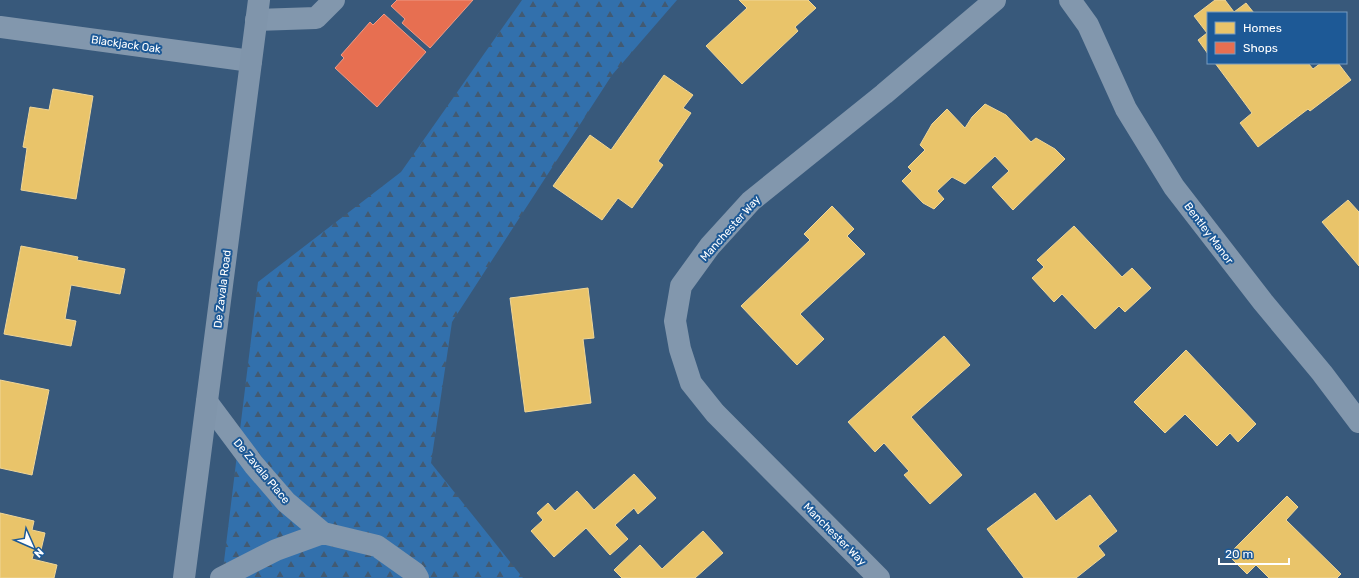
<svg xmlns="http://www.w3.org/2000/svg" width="1359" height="578" font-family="Rubik,sans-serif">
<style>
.forest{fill:url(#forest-firs)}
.homes{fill:#e9c46a;stroke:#f0d697}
.shops{fill:#e76f51;stroke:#ee9a85}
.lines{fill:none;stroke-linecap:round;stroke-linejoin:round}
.minor{stroke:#8297ad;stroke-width:22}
.major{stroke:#8095ab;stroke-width:22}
.labels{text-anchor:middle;stroke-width:4;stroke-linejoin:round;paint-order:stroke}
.street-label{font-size:11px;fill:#fff;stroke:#1d5996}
</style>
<defs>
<pattern id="forest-firs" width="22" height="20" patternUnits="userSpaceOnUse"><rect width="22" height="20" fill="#3270ac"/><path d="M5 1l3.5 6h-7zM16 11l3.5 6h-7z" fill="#425a72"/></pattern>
</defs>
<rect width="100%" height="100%" fill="#38597b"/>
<!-- forest -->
<path class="forest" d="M 522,0 L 677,0 L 612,75 L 452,322 L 431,463 L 523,578 L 222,578 L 258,282 L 401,172 Z"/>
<!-- homes -->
<path class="homes" d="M 739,0 L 808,0 L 816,8 L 795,27 L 798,31 L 742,84 L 706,46 L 747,8 Z
M 1215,0 L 1225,0 L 1234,12 L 1246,3 L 1254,13 L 1208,13 L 1208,54 L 1198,40 L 1207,33 L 1194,16 Z
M 1215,63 L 1308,63 L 1313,69 L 1321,63 L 1338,63 L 1351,80 L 1310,111 L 1308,109 L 1258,147 L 1240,123 L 1252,113 Z
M 664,75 L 693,95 L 683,108 L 691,113 L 658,161 L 663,165 L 632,208 L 618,198 L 602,220 L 553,186 L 590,135 L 611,150 Z
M 53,89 L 93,96 L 76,199 L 21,190 L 27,148 L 23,147 L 30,107 L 49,110 Z
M 985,104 L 1006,115 L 1031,142 L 1036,138 L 1055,149 L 1065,159 L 1013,210 L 992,187 L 1009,171 L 995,156 L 965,184 L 952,177 L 937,191 L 944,199 L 934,209 L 923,203 L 902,181 L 912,171 L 908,167 L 925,150 L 920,145 L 932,124 L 947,109 L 965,128 L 972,117 Z
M 1348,200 L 1359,212 L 1359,266 L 1322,222 Z
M 832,206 L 854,229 L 847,236 L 865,254 L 800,314 L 824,339 L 797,365 L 741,306 L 810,240 L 804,234 Z
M 1074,226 L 1122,277 L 1132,268 L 1151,288 L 1125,312 L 1119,306 L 1095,329 L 1062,294 L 1054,302 L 1032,278 L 1044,267 L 1037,260 Z
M 21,246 L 78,257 L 77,260 L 125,269 L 120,294 L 71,285 L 65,319 L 76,321 L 71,346 L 4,334 Z
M 588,288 L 594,338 L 583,339 L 591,403 L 525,412 L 510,298 Z
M 944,336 L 970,365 L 911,417 L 962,475 L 930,504 L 904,475 L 909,471 L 884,443 L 875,452 L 848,422 Z
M 1186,350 L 1256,424 L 1238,442 L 1230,433 L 1217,446 L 1185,414 L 1165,433 L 1134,402 Z
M 0,380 L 49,390 L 32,475 L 0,468 Z
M 634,474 L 656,498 L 638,514 L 634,508 L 615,525 L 628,539 L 610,555 L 586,528 L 554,557 L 531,531 L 543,520 L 537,513 L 548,503 L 555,511 L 577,491 L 594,510 Z
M 1035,493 L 1056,521 L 1090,495 L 1117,531 L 1098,546 L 1105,555 L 1076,578 L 1024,578 L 987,529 Z
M 1287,496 L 1298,507 L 1286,520 L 1341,574 L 1337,578 L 1269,578 L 1256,565 L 1247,574 L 1228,555 Z
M 0,513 L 34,521 L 32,530 L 45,533 L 41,550 L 35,549 L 32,559 L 57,565 L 54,578 L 0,578 Z
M 703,531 L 723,553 L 695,578 L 622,578 L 614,570 L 640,545 L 662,569 Z"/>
<!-- shops -->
<path class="shops" d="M 397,0 L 473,0 L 430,48 L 402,23 L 405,19 L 391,6 Z
M 384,14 L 426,52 L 377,107 L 335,68 L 344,58 L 341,55 L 370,22 L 373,25 Z"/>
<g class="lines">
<!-- minor -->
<path class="minor" d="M 1070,0 L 1088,25 L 1126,109 L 1174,187 L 1263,302 L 1322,373 L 1359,422
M 256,20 L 316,18 L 334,0
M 0,27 L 251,61
M 207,402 L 254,465 L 286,502 L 323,533 L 377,546 L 415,573 L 418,578
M 221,578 L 276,550 L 323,533
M 879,578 L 715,413 L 691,383 L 680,349 L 675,321 L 681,286 L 710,246 L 751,201 L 884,94 L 995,0"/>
<!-- major -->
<path class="major" d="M 184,578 L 259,0"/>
</g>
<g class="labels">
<!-- street labels -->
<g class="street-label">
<text transform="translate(126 44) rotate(8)" y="4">Blackjack Oak</text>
<text transform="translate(730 228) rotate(-48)" y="4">Manchester Way</text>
<text transform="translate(1209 233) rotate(53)" y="4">Bentley Manor</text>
<text transform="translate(222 289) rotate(-83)" y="4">De Zavala Road</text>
<text transform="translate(262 471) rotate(50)" y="4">De Zavala Place</text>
<text transform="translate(835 534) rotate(45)" y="4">Manchester Way</text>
</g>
</g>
<!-- legend -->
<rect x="1207" y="12" width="140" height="52" fill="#1d5996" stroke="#779bc0"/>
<rect x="1215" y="22" width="20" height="12" fill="#e9c46a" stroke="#779bc0"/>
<text x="1243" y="32" font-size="12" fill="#ffffff">Homes</text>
<rect x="1215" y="42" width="20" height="12" fill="#e76f51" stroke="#779bc0"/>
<text x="1243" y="52" font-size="12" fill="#ffffff">Shops</text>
<!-- north arrow -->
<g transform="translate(32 546) rotate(135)" stroke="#1d5996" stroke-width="3" paint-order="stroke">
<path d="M0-3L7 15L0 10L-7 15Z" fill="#ffffff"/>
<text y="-6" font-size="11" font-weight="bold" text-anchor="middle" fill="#ffffff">N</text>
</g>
<!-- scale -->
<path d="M1219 558v6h70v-6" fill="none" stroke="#ffffff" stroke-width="2"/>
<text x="1225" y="558" font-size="12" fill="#ffffff" stroke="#1d5996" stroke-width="3" paint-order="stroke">20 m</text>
</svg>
